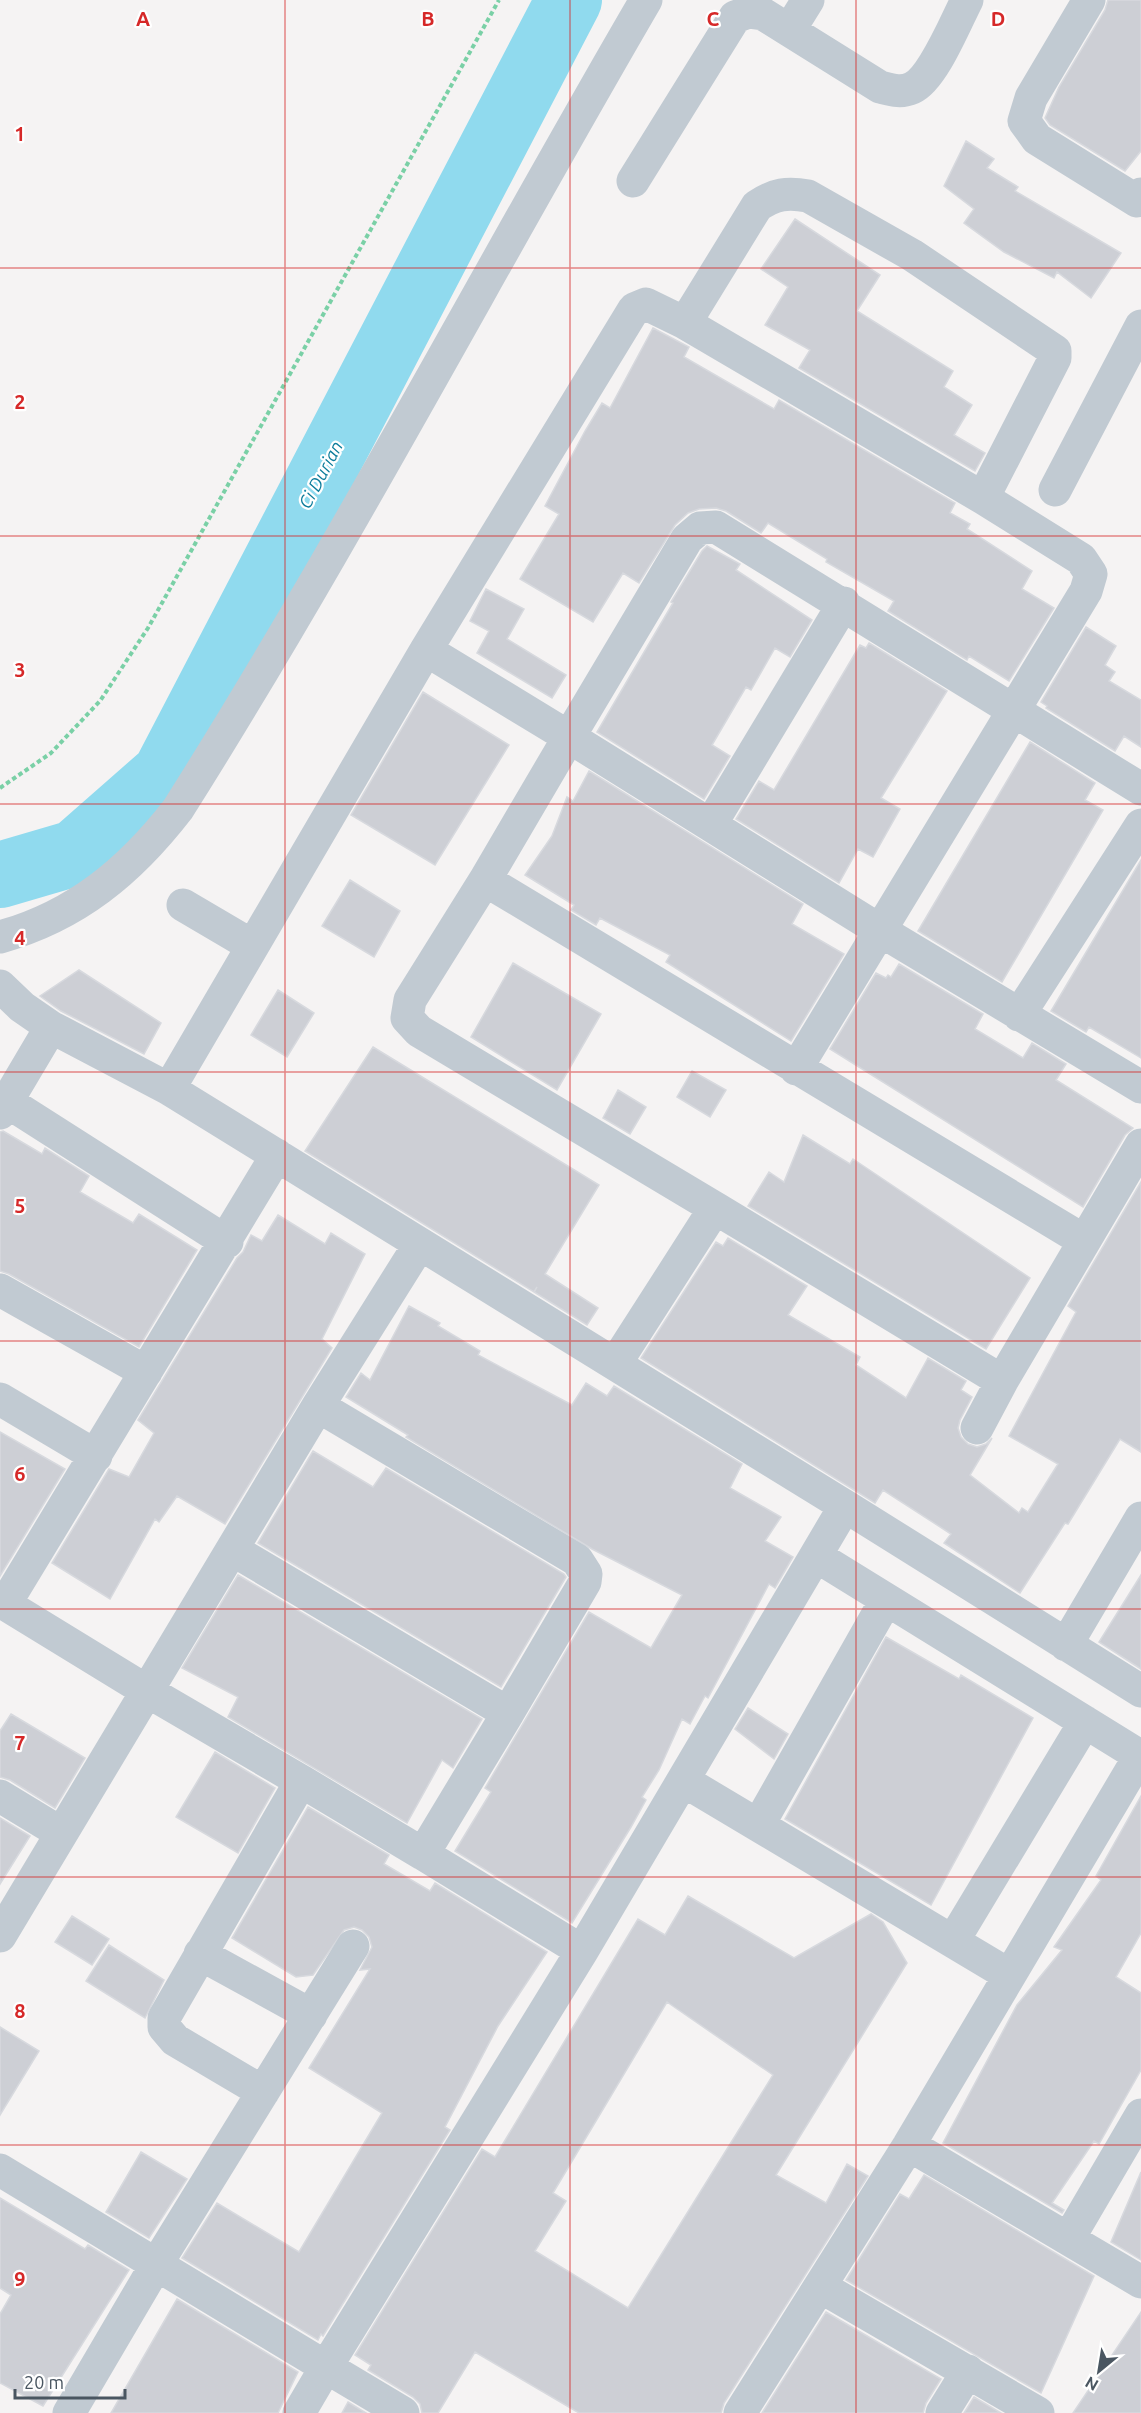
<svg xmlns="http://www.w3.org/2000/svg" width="1141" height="2413" font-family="Ubuntu,sans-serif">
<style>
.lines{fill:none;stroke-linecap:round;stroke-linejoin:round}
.river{stroke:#90daee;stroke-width:66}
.building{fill:#cdcfd5;stroke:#d7d9de;stroke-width:1.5;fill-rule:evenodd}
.path{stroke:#7ad0a6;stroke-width:4;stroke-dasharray:4.5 3;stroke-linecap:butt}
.minor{stroke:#c1cad2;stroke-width:33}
.grid{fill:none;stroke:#d62828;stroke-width:1.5;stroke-opacity:0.55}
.labels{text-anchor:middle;stroke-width:4.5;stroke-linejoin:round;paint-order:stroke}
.water-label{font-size:18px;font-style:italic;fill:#0c7c9b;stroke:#fff}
.grid-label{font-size:20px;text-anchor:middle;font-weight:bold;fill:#d62828;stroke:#fff;stroke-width:4.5;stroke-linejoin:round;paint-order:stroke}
</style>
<rect width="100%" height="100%" fill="#f5f3f3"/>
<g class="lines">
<!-- river -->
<path class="river" d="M 0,875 L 75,853 L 165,774 L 569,0"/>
</g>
<!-- building -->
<path class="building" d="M 1108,0 L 1141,0 L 1141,151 L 1125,171 L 1050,125 L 1045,118 L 1059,87 L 1105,10 Z
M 966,141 L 994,159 L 987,168 L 1018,187 L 1015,191 L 1121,253 L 1091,298 L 1057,272 L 1054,278 L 1004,252 L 964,223 L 974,209 L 944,186 Z
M 795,219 L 880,275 L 857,311 L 953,371 L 944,387 L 972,405 L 954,435 L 985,453 L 975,471 L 799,368 L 810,350 L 765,325 L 788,287 L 761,269 Z
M 653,328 L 689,347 L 684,357 L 774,409 L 779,400 L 955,503 L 950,513 L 970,524 L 967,529 L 1032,571 L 1022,589 L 1054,608 L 1009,681 L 969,656 L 967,660 L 888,611 L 894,601 L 826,562 L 827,559 L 768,523 L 761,533 L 726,511 L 716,508 L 699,509 L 688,513 L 675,525 L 639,583 L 623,573 L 593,622 L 520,579 L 559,514 L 545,506 L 585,431 L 602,403 L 610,408 Z
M 707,546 L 740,564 L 736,570 L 812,620 L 790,657 L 775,648 L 751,690 L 746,687 L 712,745 L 730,756 L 704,799 L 597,732 L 673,603 L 671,602 L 702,551 Z
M 486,589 L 524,609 L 507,639 L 566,675 L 552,698 L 477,653 L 489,631 L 470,621 Z
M 1086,627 L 1116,646 L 1105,665 L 1115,672 L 1109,681 L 1141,700 L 1141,747 L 1124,736 L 1115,751 L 1046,708 L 1047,706 L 1041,702 Z
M 869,643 L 947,691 L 881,798 L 900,809 L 873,857 L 858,849 L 839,883 L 736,819 L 759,781 L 774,790 L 860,645 L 866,648 Z
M 423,692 L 509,745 L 435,865 L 351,815 Z
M 1030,742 L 1095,783 L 1085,800 L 1103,810 L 1002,982 L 918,931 Z
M 589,771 L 803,904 L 792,924 L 844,954 L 791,1041 L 666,962 L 670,955 L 600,918 L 596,925 L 571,910 L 574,905 L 525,875 L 552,836 L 567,797 L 573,801 Z
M 1141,860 L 1141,1058 L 1089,1027 L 1086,1032 L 1051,1011 Z
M 350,880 L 400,911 L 374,957 L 322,926 Z
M 513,963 L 601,1014 L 557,1090 L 471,1037 Z
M 899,964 L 983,1014 L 975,1029 L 1023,1058 L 1032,1043 L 1066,1064 L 1056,1080 L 1133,1128 L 1125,1135 L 1083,1207 L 830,1049 L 876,973 L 886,978 L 888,975 L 891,977 Z
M 79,970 L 161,1023 L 144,1054 L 61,1011 L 40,996 Z
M 278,990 L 314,1013 L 287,1057 L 251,1035 Z
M 373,1047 L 599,1185 L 545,1274 L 598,1308 L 587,1325 L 534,1292 L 537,1287 L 534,1292 L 305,1151 Z
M 692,1071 L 726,1090 L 710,1117 L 677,1097 Z
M 618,1090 L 646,1107 L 630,1134 L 603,1118 Z
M 3,1131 L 42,1154 L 45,1148 L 89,1176 L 80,1192 L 133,1223 L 139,1214 L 197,1250 L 139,1347 L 9,1274 L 0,1271 L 0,1132 Z
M 803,1135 L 850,1164 L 853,1159 L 1030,1278 L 986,1349 L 748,1206 L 769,1172 L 784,1182 Z
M 1141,1182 L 1141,1452 L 1120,1439 L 1068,1524 L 1065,1523 L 1020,1593 L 944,1543 L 951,1534 L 883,1490 L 875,1503 L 641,1358 L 716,1242 L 723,1246 L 728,1238 L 807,1286 L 788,1315 L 860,1357 L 856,1365 L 906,1398 L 928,1358 L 966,1381 L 961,1390 L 972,1397 L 960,1420 L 958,1428 L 961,1437 L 968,1444 L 977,1447 L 986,1444 L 992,1438 L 970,1475 L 1019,1513 L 1022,1508 L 1028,1512 L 1058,1464 L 1009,1436 L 1076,1312 L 1068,1306 Z
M 278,1215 L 325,1244 L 331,1233 L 365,1254 L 322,1339 L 332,1348 L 225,1524 L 177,1496 L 159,1522 L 155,1519 L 110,1599 L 52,1563 L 109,1469 L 129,1477 L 154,1433 L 138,1420 L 237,1258 L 243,1252 L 251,1235 L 262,1241 Z
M 409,1306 L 440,1323 L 438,1326 L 480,1351 L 478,1355 L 572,1405 L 586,1383 L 607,1396 L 614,1386 L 742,1464 L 730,1488 L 781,1517 L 765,1541 L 793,1557 L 775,1588 L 769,1584 L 708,1698 L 705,1696 L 690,1724 L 682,1719 L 659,1770 L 642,1797 L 646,1800 L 631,1827 L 572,1923 L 455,1851 L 491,1792 L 485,1788 L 589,1612 L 651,1648 L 682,1595 L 592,1549 L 406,1437 L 408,1435 L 346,1397 L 361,1373 L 370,1380 Z
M 0,1432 L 65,1469 L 0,1576 Z
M 313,1451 L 373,1487 L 386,1468 L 564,1574 L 566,1577 L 501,1687 L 258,1543 Z
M 238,1575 L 482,1719 L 453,1768 L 442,1760 L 407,1823 L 228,1717 L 238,1697 L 182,1668 Z
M 1141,1575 L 1141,1669 L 1099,1642 Z
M 886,1637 L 959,1679 L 961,1675 L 1033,1718 L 931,1905 L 785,1819 Z
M 748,1708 L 788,1734 L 774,1759 L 735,1729 Z
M 11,1714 L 85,1758 L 55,1808 L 10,1780 L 0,1777 L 0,1731 Z
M 215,1752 L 275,1788 L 238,1853 L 176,1817 Z
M 1141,1796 L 1141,1933 L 1116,1977 L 1141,1993 L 1141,2070 L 1099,2144 L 1094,2141 L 1052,2203 L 1064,2210 L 1062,2213 L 943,2143 L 1017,2005 L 1062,1950 L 1054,1947 L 1101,1880 L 1096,1876 Z
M 308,1807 L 389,1855 L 384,1864 L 430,1891 L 435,1883 L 547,1952 L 498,2026 L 445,2127 L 450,2130 L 323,2336 L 321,2334 L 318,2340 L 182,2258 L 217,2203 L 299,2252 L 382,2113 L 309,2068 L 370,1969 L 360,1970 L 372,1947 L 369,1937 L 362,1930 L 354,1927 L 344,1930 L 313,1975 L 296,1977 L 232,1938 Z
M 0,1818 L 30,1836 L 0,1884 Z
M 688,1896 L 794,1958 L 871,1914 L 883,1922 L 907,1963 L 776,2175 L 826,2203 L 847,2164 L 868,2176 L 724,2403 L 721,2413 L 579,2413 L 475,2352 L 438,2413 L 422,2413 L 420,2404 L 413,2397 L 368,2370 L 371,2365 L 355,2355 L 482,2149 L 495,2157 L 638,1919 L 665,1935 ZM 667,2002 L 773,2075 L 628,2308 L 535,2251 L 566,2201 L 553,2193 Z
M 72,1916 L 109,1939 L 92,1965 L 55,1942 Z
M 109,1945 L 164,1980 L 145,2018 L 86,1981 Z
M 0,2027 L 39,2051 L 0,2115 Z
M 141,2152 L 187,2179 L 149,2238 L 106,2212 Z
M 1141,2172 L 1141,2260 L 1111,2242 Z
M 924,2175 L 1094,2276 L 1041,2393 L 846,2280 L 900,2194 L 909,2199 Z
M 0,2198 L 85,2249 L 88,2245 L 129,2270 L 43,2406 L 0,2383 L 0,2314 L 11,2295 L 0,2288 Z
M 177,2299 L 298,2372 L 278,2413 L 111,2413 Z
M 826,2312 L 941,2379 L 926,2403 L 923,2413 L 762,2413 Z
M 1141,2312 L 1141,2413 L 1073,2413 Z
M 974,2397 L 1001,2413 L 964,2413 Z
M 348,2402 L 366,2413 L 342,2413 Z"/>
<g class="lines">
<!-- path -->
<path class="path" d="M 0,788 L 51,753 L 100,701 L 148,628 L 499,0"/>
<!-- minor -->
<path class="minor" d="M 1089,0 L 1031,98 L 1024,121 L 1037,139 L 1137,201 L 1141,194
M 790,29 L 808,0
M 633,181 L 735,17 L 748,12 L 763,14 L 880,87 C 892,90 901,93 912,88 C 933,79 956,21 967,0
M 685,323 L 757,206 C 775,194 787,192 808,196 L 912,255 L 1055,351 L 1055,358 L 983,498
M 1055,490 L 1141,326
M 426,650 L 634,309 L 646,304 L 685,323 L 983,498 L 1081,559 L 1091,574 L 1086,591 L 796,1069
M 711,824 L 844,603
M 485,880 L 1083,1240
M 183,905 L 251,945
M 0,937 C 76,916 130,871 178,809 C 344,546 489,269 646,0
M 0,986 L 22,1007 L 51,1027
M 1019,1015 L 1141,825
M 169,1089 L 426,650 L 569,737 L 687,539 L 700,528 L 716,527 L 1141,789
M 6,1101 L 227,1242
M 0,1113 L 51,1027 L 169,1089 L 845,1506 L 582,1951 L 326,2367 L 0,2170
M 715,1208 L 1002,1381 L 1141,1145
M 0,1290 L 146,1372
M 615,1364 L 715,1208 L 419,1031 L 407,1018 L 410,1000 L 485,880 L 569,737 L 881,931 L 1141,1087
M 0,1399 L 96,1456
M 977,1428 L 1002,1381
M 845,1506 L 1141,1691
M 233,1550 L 508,1713 L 585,1582 L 586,1574 L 577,1560 L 318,1406
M 816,1556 L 1140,1756
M 0,1601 L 147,1691 L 318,1406 L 419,1245
M 5,1604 L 277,1155
M 1066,1645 L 1141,1518
M 301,1781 L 423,1854 L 508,1713
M 684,1781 L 1009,1975
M 0,1796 L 61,1833
M 759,1824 L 886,1600
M 423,1854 L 582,1951
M 0,1936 L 147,1691 L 301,1781 L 164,2018 L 164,2027 L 175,2040 L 263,2092
M 953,1941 L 1085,1722
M 200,1954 L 311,2015
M 909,2145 L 1141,2282
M 1069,2238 L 1141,2115
M 821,2287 L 1038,2413
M 69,2413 L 156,2265 L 353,1946
M 299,2413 L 326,2367 L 403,2413
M 740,2413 L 909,2145 L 1141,1754
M 942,2413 L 968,2371"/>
</g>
<!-- grid -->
<path class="grid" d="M 285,0 L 285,2413M 570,0 L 570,2413M 856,0 L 856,2413M 0,268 L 1141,268M 0,536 L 1141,536M 0,804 L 1141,804M 0,1072 L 1141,1072M 0,1341 L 1141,1341M 0,1609 L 1141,1609M 0,1877 L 1141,1877M 0,2145 L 1141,2145"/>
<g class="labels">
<!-- water labels -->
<g class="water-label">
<text transform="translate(321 475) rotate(-62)" y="6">Ci Durian</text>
</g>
</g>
<g class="grid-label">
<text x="143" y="26">A</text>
<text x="428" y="26">B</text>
<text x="713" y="26">C</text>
<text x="998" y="26">D</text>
<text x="20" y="141">1</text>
<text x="20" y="409">2</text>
<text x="20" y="677">3</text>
<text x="20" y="945">4</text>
<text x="20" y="1213">5</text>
<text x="20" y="1481">6</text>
<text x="20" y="1750">7</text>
<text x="20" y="2018">8</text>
<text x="20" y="2286">9</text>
</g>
<!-- north arrow -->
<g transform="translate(1099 2371) rotate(210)" stroke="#ffffff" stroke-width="4.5" paint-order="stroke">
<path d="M0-4.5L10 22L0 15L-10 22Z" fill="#4a5661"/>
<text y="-9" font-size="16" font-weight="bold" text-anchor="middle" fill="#4a5661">N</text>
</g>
<!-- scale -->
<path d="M15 2389v9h110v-9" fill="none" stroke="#4a5661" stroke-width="3"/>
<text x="24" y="2389" font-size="18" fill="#4a5661" stroke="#ffffff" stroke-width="4.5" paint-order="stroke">20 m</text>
</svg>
